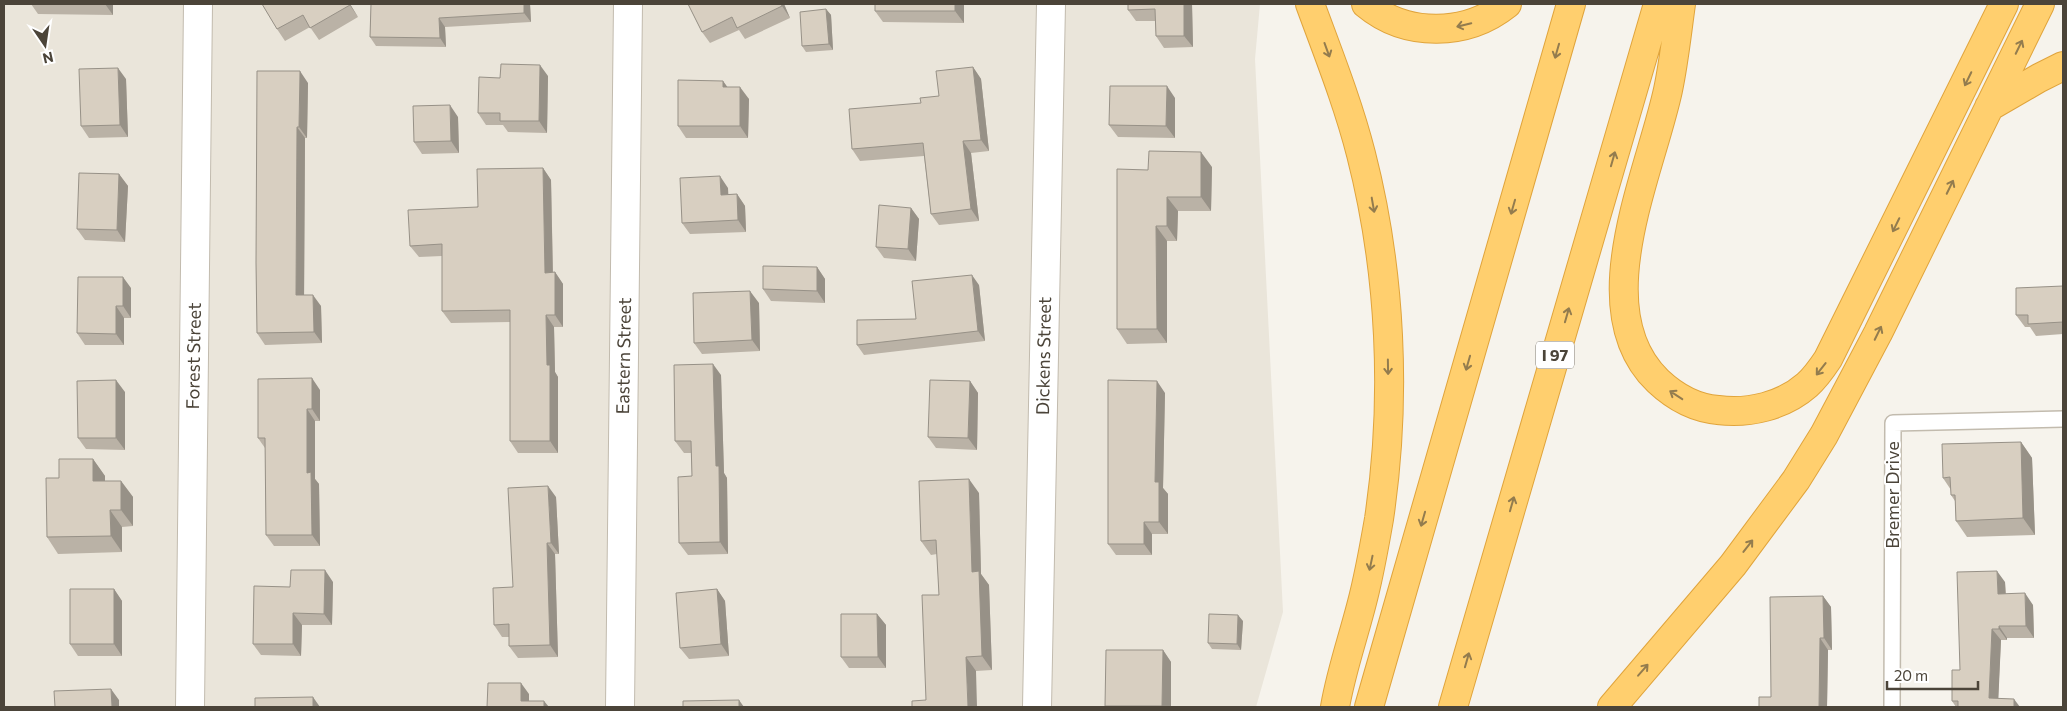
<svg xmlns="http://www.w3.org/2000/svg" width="2067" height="711" font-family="Commissioner,sans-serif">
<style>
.residential{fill:#eae5da}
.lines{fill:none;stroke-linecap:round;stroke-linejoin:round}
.service-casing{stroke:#c2bbae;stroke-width:18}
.minor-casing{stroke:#c2bbae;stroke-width:30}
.motorway-casing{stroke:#e0a43c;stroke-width:30}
.service{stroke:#fff;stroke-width:15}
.minor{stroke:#fff;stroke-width:28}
.motorway{stroke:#ffcf6e;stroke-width:28}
.wall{fill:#bab2a6}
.shaded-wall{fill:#979187}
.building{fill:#d8cfc1;stroke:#979187}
.oneway{stroke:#937c4e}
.labels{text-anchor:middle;stroke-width:4;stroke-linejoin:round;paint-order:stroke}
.shield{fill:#fff;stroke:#817c74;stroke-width:1}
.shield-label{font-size:16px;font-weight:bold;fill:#4b4439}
.street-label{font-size:18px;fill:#4b4439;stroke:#fff}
</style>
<rect width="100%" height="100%" fill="#f6f3ec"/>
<!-- residential -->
<path class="residential" d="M 4,4 L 1260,4 L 1255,59 L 1283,612 L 1256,707 L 4,707 Z"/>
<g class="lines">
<!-- service casing -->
<g class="service-casing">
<path id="service" d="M 1892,707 L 1893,423 L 2063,419"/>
</g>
<!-- minor casing -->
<g class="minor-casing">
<path id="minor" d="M 190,707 L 198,4
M 620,707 L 628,4
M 1037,707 L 1051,4"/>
</g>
<!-- motorway casing -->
<g class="motorway-casing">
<path id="motorway" d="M 1310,4 C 1328,53 1348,103 1361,154 C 1391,271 1397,399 1379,519 C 1375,542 1371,564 1366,586 C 1357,627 1342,666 1335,707
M 1366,4 C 1407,38 1467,36 1507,4
M 1681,4 C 1677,32 1674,62 1668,90 C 1650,174 1584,310 1658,381 C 1675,397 1695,408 1718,410 C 1749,414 1783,406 1807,385 C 1815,378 1822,368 1828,359 L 2004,4
M 1989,107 L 2039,78 L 2063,66
M 1369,707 L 1571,4
M 1453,707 L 1658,4
M 1612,707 L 1733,565 L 1796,480 L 1824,435 L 1878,333 L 2040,4"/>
</g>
<!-- service -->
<use href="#service" class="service"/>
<!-- minor -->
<use href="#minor" class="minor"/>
<!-- motorway -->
<use href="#motorway" class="motorway"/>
</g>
<!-- wall -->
<path class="wall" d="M 31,4 L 113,4 L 113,15 L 38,14 Z
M 262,4 L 350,4 L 358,17 L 319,40 L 310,27 L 285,41 L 277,29 Z
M 371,4 L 530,4 L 531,22 L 445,27 L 446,47 L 376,46 L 370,37 Z
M 688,4 L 784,4 L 790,18 L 745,39 L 739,30 L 710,43 L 702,32 Z
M 875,4 L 964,4 L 964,23 L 883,22 L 875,11 Z
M 1128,4 L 1192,4 L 1193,47 L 1164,48 L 1156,36 L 1155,21 L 1136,21 L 1128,10 Z
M 826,9 L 831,15 L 833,50 L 806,52 L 802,46 Z
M 973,67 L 981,79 L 989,151 L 971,153 L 979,221 L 939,225 L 931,214 L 924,156 L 860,161 L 852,149 L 921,103 L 939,96 Z
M 548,76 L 547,133 L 508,132 L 503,125 L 486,125 L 478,113 L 500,78 Z
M 126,79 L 128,137 L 89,138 L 81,126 Z
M 723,81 L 727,87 L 749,99 L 748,138 L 686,138 L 678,126 Z
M 308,83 L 307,138 L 305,138 L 304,295 L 321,306 L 322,343 L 265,345 L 257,333 L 256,263 Z
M 1175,98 L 1175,138 L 1118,137 L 1109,125 Z
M 458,117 L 459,153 L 422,154 L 414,142 Z
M 1212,167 L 1211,211 L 1178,211 L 1177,241 L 1167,241 L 1167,343 L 1127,344 L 1117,329 L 1148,170 Z
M 543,168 L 551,180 L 553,272 L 555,272 L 563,284 L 563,327 L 554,327 L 555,372 L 558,377 L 558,453 L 518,453 L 510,441 L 510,322 L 451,323 L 442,311 L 442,256 L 419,257 L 410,246 Z
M 119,174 L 128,186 L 125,242 L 85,240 L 77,229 Z
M 728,188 L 728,195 L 737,194 L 745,206 L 746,232 L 690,234 L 682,223 Z
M 911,208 L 919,219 L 916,261 L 884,258 L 876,247 Z
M 817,267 L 825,279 L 825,303 L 771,301 L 763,289 Z
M 979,285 L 985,341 L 864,355 L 857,345 L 916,319 Z
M 2063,286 L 2063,334 L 2036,336 L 2030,327 L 2025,327 L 2016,315 Z
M 131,288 L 131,318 L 124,318 L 124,345 L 85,345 L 77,333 Z
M 759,303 L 760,351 L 702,354 L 694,343 Z
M 721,375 L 724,473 L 727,478 L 728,554 L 688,555 L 679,543 L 692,476 L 691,453 L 684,453 L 675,441 Z
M 970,381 L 978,393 L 977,450 L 936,448 L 928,437 Z
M 320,390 L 320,421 L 315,421 L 315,479 L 319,484 L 320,546 L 274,546 L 266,535 L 265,448 L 258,438 Z
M 125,392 L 125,450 L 86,449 L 78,438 Z
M 1165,393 L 1163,488 L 1168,494 L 1168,534 L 1152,534 L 1152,555 L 1116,555 L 1108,544 Z
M 2021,442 L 2032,458 L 2035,535 L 1967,537 L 1956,521 L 1955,501 L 1951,495 L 1951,490 L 1943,478 Z
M 93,459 L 105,476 L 105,481 L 121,481 L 133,497 L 133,526 L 122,527 L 122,552 L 58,554 L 47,537 L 59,478 Z
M 979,493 L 981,574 L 989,585 L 992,670 L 976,671 L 926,700 L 939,595 L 937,554 L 931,555 L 921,541 Z
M 556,497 L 559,554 L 555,554 L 558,657 L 518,658 L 509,646 L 509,637 L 502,637 L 494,625 Z
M 333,582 L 332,625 L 302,625 L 301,656 L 261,655 L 253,644 L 290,587 Z
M 2005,582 L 2006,594 L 2033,605 L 2034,638 L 2007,638 L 2007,640 L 2001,640 L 1998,698 L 2020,707 L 1956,707 L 1952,701 Z
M 114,589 L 122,601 L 122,656 L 78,656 L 70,644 Z
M 717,589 L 725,601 L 729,656 L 689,659 L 680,648 Z
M 1823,596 L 1831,607 L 1832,650 L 1828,650 L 1827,707 L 1771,697 Z
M 877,614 L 886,625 L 886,668 L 849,668 L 841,657 Z
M 1243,621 L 1241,650 L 1212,649 L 1208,643 Z
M 1163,650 L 1171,662 L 1171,707 L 1106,707 L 1105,706 Z"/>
<!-- shaded-wall -->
<path class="shaded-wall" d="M 105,4 L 113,4 L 113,15 Z
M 349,4 L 350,4 L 358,17 Z
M 524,4 L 530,4 L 531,22 L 524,13 Z
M 781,4 L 784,4 L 790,18 L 782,6 Z
M 955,4 L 964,4 L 964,23 L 955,11 Z
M 1184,4 L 1192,4 L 1193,47 L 1184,36 Z
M 826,9 L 831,15 L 833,50 L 829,44 Z
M 439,18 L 445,27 L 446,47 L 440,38 Z
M 540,65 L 548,76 L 547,133 L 539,121 Z
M 973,67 L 981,79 L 989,151 L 981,140 Z
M 118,68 L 126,79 L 128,137 L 120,125 Z
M 300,71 L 308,83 L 307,138 L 299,127 Z
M 723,81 L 731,92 L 723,87 Z
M 1167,86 L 1175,98 L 1175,138 L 1166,126 Z
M 740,87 L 749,99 L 748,138 L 740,126 Z
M 450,105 L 458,117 L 459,153 L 451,141 Z
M 297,127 L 305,138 L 304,307 L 296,295 Z
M 963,141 L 971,153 L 979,221 L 971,209 Z
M 1201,152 L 1212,167 L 1211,211 L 1201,197 Z
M 543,168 L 551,180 L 553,284 L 545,273 Z
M 119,174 L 128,186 L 125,242 L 117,230 Z
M 720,176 L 728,188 L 729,207 L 721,195 Z
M 737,194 L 745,206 L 746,232 L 738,220 Z
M 1167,197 L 1178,211 L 1177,241 L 1167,226 Z
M 911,208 L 919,219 L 916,261 L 908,249 Z
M 1156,226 L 1167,241 L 1167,343 L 1157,329 Z
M 817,267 L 825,279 L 825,303 L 817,291 Z
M 555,272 L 563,284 L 563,327 L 555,315 Z
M 972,275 L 979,285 L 985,341 L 978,331 Z
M 123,277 L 131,288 L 131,318 L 123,306 Z
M 750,291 L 759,303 L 760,351 L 752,340 Z
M 313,295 L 321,306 L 322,343 L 314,332 Z
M 116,306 L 124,318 L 124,345 L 116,334 Z
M 546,315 L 554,327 L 555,372 L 558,377 L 558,453 L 550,441 L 547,365 Z
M 713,364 L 721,375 L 724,473 L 727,478 L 728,554 L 720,542 L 716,466 Z
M 312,378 L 320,390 L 320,421 L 312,409 Z
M 116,380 L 125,392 L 125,450 L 116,438 Z
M 970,381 L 978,393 L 977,450 L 968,438 Z
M 1157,381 L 1165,393 L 1163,488 L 1168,494 L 1168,534 L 1159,522 L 1155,482 Z
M 307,409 L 315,421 L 315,479 L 319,484 L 320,546 L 312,535 L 307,473 Z
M 2021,442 L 2032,458 L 2035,535 L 2023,518 Z
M 93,459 L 105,476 L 105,497 L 93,481 Z
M 969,479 L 979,493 L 981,574 L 989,585 L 992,670 L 982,656 L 972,572 Z
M 121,481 L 133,497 L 133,526 L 121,510 Z
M 548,486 L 556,497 L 559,554 L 551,543 Z
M 110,510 L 122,527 L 122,552 L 111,536 Z
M 1144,522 L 1152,534 L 1152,555 L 1144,544 Z
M 547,543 L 555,554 L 558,657 L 550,645 Z
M 325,570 L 333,582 L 332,625 L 324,614 Z
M 1997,571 L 2005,582 L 2006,606 L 1998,594 Z
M 114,589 L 122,601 L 122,656 L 114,644 Z
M 717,589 L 725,601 L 729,656 L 721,644 Z
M 2025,593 L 2033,605 L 2034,638 L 2026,626 Z
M 1823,596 L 1831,607 L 1832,650 L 1824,638 Z
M 293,613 L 302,625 L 301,656 L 293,644 Z
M 877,614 L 886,625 L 886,668 L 878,657 Z
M 1238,615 L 1243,621 L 1241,650 L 1237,644 Z
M 1999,626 L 2007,638 L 2007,640 L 1999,629 Z
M 1992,629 L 2001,640 L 1998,707 L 1989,698 Z
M 1820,638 L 1828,650 L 1827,707 L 1819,707 Z
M 1163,650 L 1171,662 L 1171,707 L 1163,707 L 1162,706 Z
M 966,657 L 976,671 L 977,707 L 968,707 Z
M 521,683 L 529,694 L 529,707 L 521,701 Z
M 111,689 L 119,700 L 119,707 L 112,707 Z
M 313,697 L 320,707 L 313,707 Z
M 2014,699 L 2020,707 L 2014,707 Z
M 739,700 L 744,707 L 739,707 Z
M 544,701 L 549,707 L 544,707 Z"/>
<!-- building -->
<path class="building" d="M 262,4 L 349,4 L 350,5 L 310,28 L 303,15 L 277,29 Z
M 371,4 L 524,4 L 524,13 L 439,18 L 440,38 L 370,37 Z
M 688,4 L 781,4 L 782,6 L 737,28 L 732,17 L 702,32 Z
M 875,4 L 955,4 L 955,11 L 875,11 Z
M 1128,4 L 1184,4 L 1184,36 L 1156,36 L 1155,9 L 1128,10 Z
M 826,9 L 829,44 L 802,46 L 800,12 Z
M 501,64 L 540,65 L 539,121 L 500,121 L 500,113 L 478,113 L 479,77 L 500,78 Z
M 973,67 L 981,140 L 963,141 L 971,209 L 931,214 L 923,143 L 852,149 L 849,109 L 921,103 L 920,98 L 939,96 L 936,71 Z
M 118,68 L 120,125 L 81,126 L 79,69 Z
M 257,71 L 300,71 L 299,127 L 297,127 L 296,295 L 313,295 L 314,332 L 257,333 L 256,263 Z
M 678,80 L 723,81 L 723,87 L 740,87 L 740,126 L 678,126 Z
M 1110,86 L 1167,86 L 1166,126 L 1109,125 Z
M 450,105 L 451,141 L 414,142 L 413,106 Z
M 1149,151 L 1201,152 L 1201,197 L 1167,197 L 1167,226 L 1156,226 L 1157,329 L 1117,329 L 1117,169 L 1148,170 Z
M 543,168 L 545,273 L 555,272 L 555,315 L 546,315 L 547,365 L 550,365 L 550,441 L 510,441 L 510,310 L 442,311 L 442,244 L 410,246 L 408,210 L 478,207 L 477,169 Z
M 79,173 L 119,174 L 117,230 L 77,229 Z
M 720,176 L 721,195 L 737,194 L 738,220 L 682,223 L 680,178 Z
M 879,205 L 911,208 L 908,249 L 876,247 Z
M 763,266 L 817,267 L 817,291 L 763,289 Z
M 972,275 L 978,331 L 857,345 L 857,320 L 916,319 L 912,281 Z
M 78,277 L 123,277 L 123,306 L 116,306 L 116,334 L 77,333 Z
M 2063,286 L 2063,322 L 2028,324 L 2028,315 L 2016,315 L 2016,288 Z
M 750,291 L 752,340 L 694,343 L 693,293 Z
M 713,364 L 716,466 L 719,466 L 720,542 L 679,543 L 678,477 L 692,476 L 691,441 L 675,441 L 674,365 Z
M 312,378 L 312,409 L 307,409 L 307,473 L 311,472 L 312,535 L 266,535 L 265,438 L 258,438 L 258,379 Z
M 116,380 L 116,438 L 78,438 L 77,381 Z
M 930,380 L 970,381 L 968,438 L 928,437 Z
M 1108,380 L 1157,381 L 1155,482 L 1159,482 L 1159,522 L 1144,522 L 1144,544 L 1108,544 Z
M 2021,442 L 2023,518 L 1956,521 L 1955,495 L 1951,495 L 1950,477 L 1943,478 L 1942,444 Z
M 59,459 L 93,459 L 93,481 L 121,481 L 121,510 L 110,510 L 111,536 L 47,537 L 46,478 L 59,478 Z
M 969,479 L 972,572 L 979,571 L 982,656 L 966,657 L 968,707 L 912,707 L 912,701 L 926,700 L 922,595 L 939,595 L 936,540 L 921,541 L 919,481 Z
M 548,486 L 551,543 L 547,543 L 550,645 L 509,646 L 509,624 L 494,625 L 493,588 L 513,587 L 508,488 Z
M 291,570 L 325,570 L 324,614 L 293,613 L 293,644 L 253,644 L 254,586 L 290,587 Z
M 1997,571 L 1998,594 L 2025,593 L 2026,626 L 1999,626 L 1999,629 L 1992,629 L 1989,698 L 2014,699 L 2014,707 L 1958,707 L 1958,701 L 1952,701 L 1952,670 L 1960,670 L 1957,572 Z
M 70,589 L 114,589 L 114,644 L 70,644 Z
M 717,589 L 721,644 L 680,648 L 676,593 Z
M 1823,596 L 1824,638 L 1820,638 L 1819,707 L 1759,707 L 1759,697 L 1771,697 L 1770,597 Z
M 841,614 L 877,614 L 878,657 L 841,657 Z
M 1209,614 L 1238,615 L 1237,644 L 1208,643 Z
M 1106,650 L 1163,650 L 1162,706 L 1105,706 Z
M 488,683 L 521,683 L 521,701 L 544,701 L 544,707 L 487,707 Z
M 111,689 L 112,707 L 55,707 L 54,691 Z
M 313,697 L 313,707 L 255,707 L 255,698 Z
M 739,700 L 739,707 L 683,707 L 683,701 Z"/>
<!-- one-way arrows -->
<defs><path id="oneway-shaft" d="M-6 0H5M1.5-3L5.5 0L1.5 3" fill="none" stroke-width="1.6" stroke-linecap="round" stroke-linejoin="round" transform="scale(1.25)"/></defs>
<g class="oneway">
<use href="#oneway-shaft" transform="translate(1464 25) rotate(166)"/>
<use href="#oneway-shaft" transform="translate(2019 47) rotate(-64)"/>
<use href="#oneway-shaft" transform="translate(1327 50) rotate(70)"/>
<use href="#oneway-shaft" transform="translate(1557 51) rotate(106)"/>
<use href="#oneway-shaft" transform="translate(1968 79) rotate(116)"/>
<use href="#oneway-shaft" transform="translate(1613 159) rotate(-74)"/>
<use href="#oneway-shaft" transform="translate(1950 187) rotate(-64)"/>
<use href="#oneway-shaft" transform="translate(1373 205) rotate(80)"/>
<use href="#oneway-shaft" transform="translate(1513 207) rotate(106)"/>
<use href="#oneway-shaft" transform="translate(1896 225) rotate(116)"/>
<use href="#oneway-shaft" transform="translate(1567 315) rotate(-74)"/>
<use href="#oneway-shaft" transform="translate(1878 333) rotate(-64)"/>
<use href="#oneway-shaft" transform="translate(1468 363) rotate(106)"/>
<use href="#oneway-shaft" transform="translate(1388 367) rotate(89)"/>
<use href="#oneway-shaft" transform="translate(1821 369) rotate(128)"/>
<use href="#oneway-shaft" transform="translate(1676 395) rotate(-147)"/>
<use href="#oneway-shaft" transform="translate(1512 504) rotate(-74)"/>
<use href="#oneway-shaft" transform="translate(1423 519) rotate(106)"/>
<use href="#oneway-shaft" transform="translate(1748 546) rotate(-52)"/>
<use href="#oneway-shaft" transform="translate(1371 563) rotate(102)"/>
<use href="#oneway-shaft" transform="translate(1467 660) rotate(-74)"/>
<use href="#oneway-shaft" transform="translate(1643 670) rotate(-49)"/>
</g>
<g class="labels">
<!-- shield labels -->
<rect class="shield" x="1536" y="341.5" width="38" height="27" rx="4"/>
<g class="shield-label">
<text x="1555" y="361">I 97</text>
</g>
<!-- street labels -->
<g class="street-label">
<text transform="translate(194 356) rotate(-89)" y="6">Forest Street</text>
<text transform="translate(624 356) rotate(-89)" y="6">Eastern Street</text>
<text transform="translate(1044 356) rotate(-89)" y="6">Dickens Street</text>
<text transform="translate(1893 495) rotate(-90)" y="6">Bremer Drive</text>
</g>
</g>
<!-- border -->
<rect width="2067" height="711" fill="none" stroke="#4b4439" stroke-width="10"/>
<!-- north arrow -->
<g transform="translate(45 45) rotate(167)" stroke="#ffffff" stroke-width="4" paint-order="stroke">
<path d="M0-4L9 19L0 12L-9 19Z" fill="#4b4439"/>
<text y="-8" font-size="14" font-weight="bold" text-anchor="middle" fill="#4b4439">N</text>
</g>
<!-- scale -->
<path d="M1887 681v8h91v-8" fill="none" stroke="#4b4439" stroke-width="2.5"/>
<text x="1894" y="681" font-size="15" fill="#4b4439" stroke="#ffffff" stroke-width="4" paint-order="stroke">20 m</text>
</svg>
